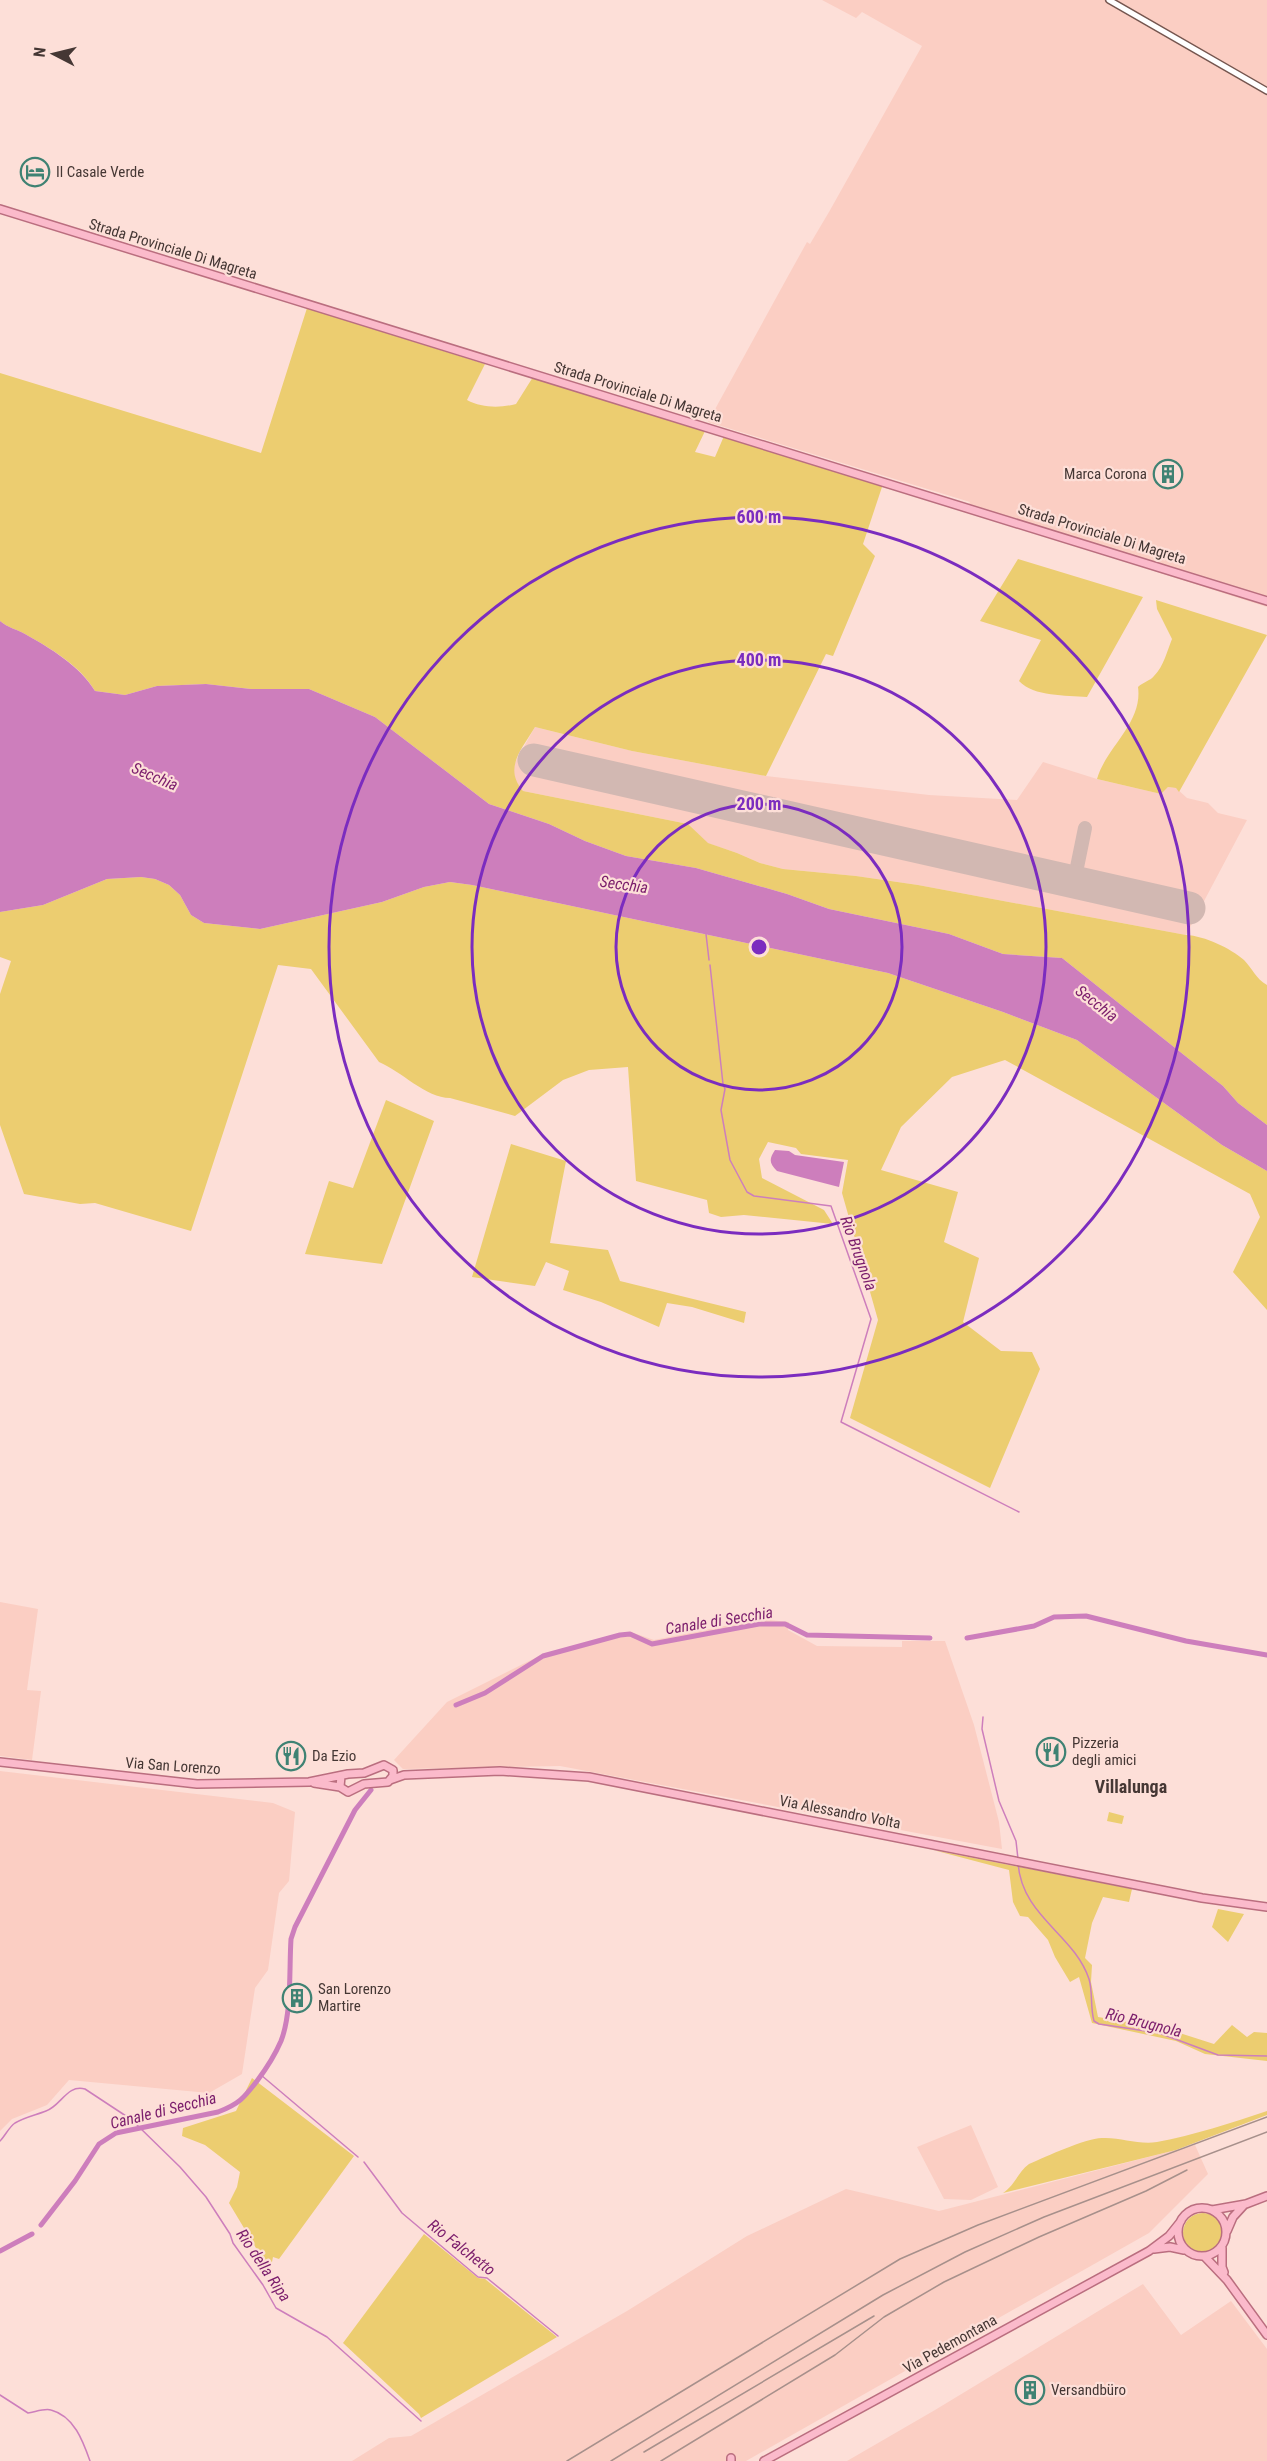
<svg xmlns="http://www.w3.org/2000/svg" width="1267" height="2461" font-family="'Roboto Condensed',sans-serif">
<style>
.built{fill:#fbcec3}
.green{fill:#eccd70}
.water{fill:#cd7ebc}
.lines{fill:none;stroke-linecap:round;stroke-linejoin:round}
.stream{stroke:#cd7ebc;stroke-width:1.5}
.canal{stroke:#cd7ebc;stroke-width:5}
.taxiway{stroke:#d2b8b2;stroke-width:14}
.runway{stroke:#d2b8b2;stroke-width:33}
.minor-casing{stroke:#75564f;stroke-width:8}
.major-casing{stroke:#ba6e7f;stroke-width:10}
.minor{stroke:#fff;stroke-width:5}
.major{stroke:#fbbacb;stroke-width:7}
.rail{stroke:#a7908b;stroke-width:1.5}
.ring{fill:none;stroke:#7b2cbf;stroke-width:3}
.labels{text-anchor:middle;stroke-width:4.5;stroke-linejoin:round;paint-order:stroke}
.poi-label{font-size:15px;fill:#453734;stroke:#fddfd8;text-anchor:start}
.street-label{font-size:15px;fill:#453734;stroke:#fddfd8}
.water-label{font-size:16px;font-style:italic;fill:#7b1d6c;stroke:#fddfd8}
.quarter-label{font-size:18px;font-weight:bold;fill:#453734;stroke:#fddfd8}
.centre{fill:#7b2cbf;stroke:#fddfd8;stroke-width:3}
.ring-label{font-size:18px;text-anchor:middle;font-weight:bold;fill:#7b2cbf;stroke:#fddfd8;stroke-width:4.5;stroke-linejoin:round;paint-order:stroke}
</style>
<rect width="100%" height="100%" fill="#fddfd8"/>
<!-- built -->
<path class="built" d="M 822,0 L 1267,0 L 1267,607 L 1154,571 L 1146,566 L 966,510 L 970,502 L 708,422 L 787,278 L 807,242 L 810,244 L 829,212 L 922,46 L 862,12 L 856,18 Z
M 535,727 L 632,751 L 766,776 L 929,795 L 1017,800 L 1043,762 L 1097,779 L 1161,794 L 1168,787 L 1176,788 L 1187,798 L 1208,803 L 1218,813 L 1247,820 L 1186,935 L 918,885 L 856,876 L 783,869 L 760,863 L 737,853 L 707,843 L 688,824 L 523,791 L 515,781 L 513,766 Z
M 0,1602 L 38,1609 L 27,1690 L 41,1691 L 32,1760 L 0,1756 Z
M 760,1619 L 789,1622 L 788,1630 L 817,1646 L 902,1647 L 902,1641 L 945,1641 L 974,1725 L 999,1822 L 1002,1849 L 560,1766 L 403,1769 L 394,1760 L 447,1702 L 543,1654 L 617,1634 L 631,1632 L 654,1640 Z
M 0,1771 L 273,1803 L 295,1812 L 289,1881 L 279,1893 L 268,1970 L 255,1988 L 242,2074 L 209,2093 L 69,2080 L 47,2105 L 12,2119 L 0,2131 Z
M 971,2125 L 998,2187 L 971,2200 L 944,2199 L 917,2147 Z
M 1195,2145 L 1208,2174 L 1149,2233 L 746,2461 L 352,2461 L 389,2438 L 411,2436 L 627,2311 L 747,2236 L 846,2189 L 939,2211 Z
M 1143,2284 L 1181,2335 L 1231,2301 L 1267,2349 L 1267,2461 L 847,2461 L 935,2410 Z"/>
<!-- green -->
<path class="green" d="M 307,308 L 485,364 L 467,400 C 482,408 500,408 516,404 L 533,377 L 706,429 L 695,452 L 715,457 L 724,436 L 883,484 L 863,544 L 875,556 L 833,656 L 826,654 L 766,776 L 632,751 L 535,727 C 522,749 503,768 523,791 L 688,824 L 708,843 L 737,853 L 760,863 L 783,869 L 856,876 L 918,885 L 1186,935 C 1205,936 1230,948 1244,960 C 1252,968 1256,979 1267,985 L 1267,1125 L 1238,1103 L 1223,1086 L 1062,958 L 1003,954 L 949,934 L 829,909 L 787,894 L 696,868 L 626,856 L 585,841 L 549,824 L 489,804 L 375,717 L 309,689 L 251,689 L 206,684 L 157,686 L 125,695 L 95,691 C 81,666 50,648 25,634 C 16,629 8,628 0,621 L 0,373 L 261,453 Z
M 1018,559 L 1143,597 L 1087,697 C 1066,695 1034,697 1019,681 L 1041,640 L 980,621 Z
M 1156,600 L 1267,635 L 1179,792 L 1176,788 L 1168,787 L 1161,794 L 1097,779 C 1106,747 1143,723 1138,687 C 1143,682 1150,681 1154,676 C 1164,666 1167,651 1172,639 L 1157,609 Z
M 141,877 L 155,879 L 169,885 L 180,895 L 191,915 L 204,923 L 260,929 L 382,902 L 424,887 L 450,882 L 472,885 L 888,973 L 1003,1012 L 1077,1040 L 1222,1145 L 1267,1171 L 1267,1310 L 1233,1272 L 1260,1217 L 1250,1194 L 1005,1060 L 952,1077 L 901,1127 L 881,1170 L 958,1192 L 944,1242 L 979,1258 L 963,1322 L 1001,1351 L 1032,1352 L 1040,1369 L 990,1488 L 850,1418 L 878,1320 L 842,1193 L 848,1160 L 801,1154 L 796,1148 L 768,1142 L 759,1159 L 762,1178 L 824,1210 L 833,1224 L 744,1215 L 721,1217 L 709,1213 L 707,1200 L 636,1181 L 628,1067 L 589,1070 L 563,1080 L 515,1116 L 450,1098 C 426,1098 401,1071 379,1062 L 311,969 L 278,965 L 191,1231 L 95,1203 L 80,1204 L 24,1194 L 0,1125 L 0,994 L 11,961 L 0,957 L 0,912 L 43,905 L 107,879 Z
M 386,1100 L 434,1121 L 382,1264 L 305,1254 L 329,1181 L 353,1188 Z
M 511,1144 L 566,1161 L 550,1243 L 608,1250 L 620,1281 L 746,1312 L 744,1323 L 692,1307 L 667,1303 L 659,1327 L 601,1302 L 563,1290 L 569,1271 L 546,1262 L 535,1286 L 472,1277 Z
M 1109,1812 L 1124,1816 L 1122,1824 L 1107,1821 Z
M 933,1850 L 1132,1889 L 1129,1902 L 1103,1897 L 1092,1923 L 1085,1958 L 1092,1965 L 1091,1982 L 1098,2017 L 1164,2028 L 1214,2044 L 1232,2025 L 1247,2037 L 1254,2032 L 1267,2033 L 1267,2061 L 1205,2054 L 1176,2041 L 1092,2023 L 1079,1977 L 1070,1982 L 1055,1957 L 1048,1940 L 1028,1917 L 1020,1916 L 1013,1902 L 1009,1870 Z
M 1218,1909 L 1244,1914 L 1228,1942 L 1212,1927 Z
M 252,2078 L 354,2156 L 279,2259 L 273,2257 L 271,2267 L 268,2268 L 229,2203 L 237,2187 L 240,2172 L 205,2145 L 182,2136 L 183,2128 L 236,2111 Z
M 1267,2111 L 1267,2115 L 1176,2150 L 1003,2193 C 1015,2185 1018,2172 1029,2164 C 1047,2156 1084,2139 1102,2138 C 1121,2137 1138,2145 1157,2142 C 1194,2135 1231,2123 1267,2111 Z
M1183 2233a20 20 0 1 1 40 0a20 20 0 1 1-40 0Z
M 424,2234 L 478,2278 L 485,2279 L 557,2337 L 421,2418 L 419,2414 L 343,2343 Z"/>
<!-- water -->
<path class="water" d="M 0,621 C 8,628 16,629 25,634 C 50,648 80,666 95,691 L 125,695 L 157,686 L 206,684 L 251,689 L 309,689 L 375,717 L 489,804 L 549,824 L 585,841 L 626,856 L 696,868 L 787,894 L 829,909 L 949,934 L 1003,954 L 1062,958 L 1223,1086 L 1238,1103 L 1267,1125 L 1267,1171 L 1222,1145 L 1077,1040 L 1003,1012 L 888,973 L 472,885 L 450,882 L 424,887 L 382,902 L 260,929 L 204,923 L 191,915 L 180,895 L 169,885 L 155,879 L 141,877 L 107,879 L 43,905 L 0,912 Z
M 775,1150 L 789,1151 L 795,1155 L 844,1162 L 839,1187 L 777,1171 C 769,1163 769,1159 775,1150 Z"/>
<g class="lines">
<!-- stream -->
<path class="stream" d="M 706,934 L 709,960
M 710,965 L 723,1084 L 725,1089 L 721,1110 L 730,1160 L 747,1192 L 754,1196 L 831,1206 L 871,1319 L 841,1422 L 1019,1512
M 983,1717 L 982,1729 L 999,1801 L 1016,1841 L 1018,1859
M 1018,1863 C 1022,1917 1074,1934 1089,1979 C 1093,1992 1090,2007 1094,2021 L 1099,2024 L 1159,2033 L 1218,2055 L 1267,2056
M 261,2075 L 358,2157
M 136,2124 L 180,2167 L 206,2197 L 230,2234 L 233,2243 L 263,2285 L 276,2308 L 327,2337 L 421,2421
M 0,2141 C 5,2136 9,2127 15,2123 C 25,2117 36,2115 46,2111 C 61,2106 67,2084 85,2089 L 126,2116
M 364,2162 L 402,2213 L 478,2277 L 487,2278 L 558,2336
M 0,2395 L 28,2413 C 35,2412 45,2408 51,2410 C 74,2416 83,2441 90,2461"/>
<!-- canal -->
<path class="canal" d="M 967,1638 L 1034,1626 L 1054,1617 L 1086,1616 L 1186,1641 L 1267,1655
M 456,1705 L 485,1693 L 543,1656 L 620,1635 L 630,1634 L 652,1644 L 759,1624 L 785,1624 L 807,1635 L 930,1638
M 41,2225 L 75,2181 L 99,2144 L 116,2133 L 218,2112 C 239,2104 244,2098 257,2081 C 266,2069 275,2055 281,2041 C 292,2013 289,1970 291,1939 L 295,1927 L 355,1810 L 371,1790
M 0,2251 L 32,2234"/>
<!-- taxiway -->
<path class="taxiway" d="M 1074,882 L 1085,828"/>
<!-- runway -->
<path class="runway" d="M 534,760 L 1189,908"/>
<!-- minor casing -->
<g class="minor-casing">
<path id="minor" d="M 1109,0 L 1267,91"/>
</g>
<!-- major casing -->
<g class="major-casing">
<path id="major" d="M 0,209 L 1267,601
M 0,1762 L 197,1784 L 309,1782 L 348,1774 L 364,1773 L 384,1765 L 393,1770 L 393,1776 L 388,1782 L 364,1784 L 348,1792 L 340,1787 L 341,1776
M 390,1780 L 404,1775 L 500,1771 L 589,1777 L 1202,1898 L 1267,1907
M 314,1783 L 340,1787
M1178 2232a24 24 0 1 1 48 0a24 24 0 1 1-48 0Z
M 1212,2210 L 1246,2204 L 1267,2196
M 1227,2231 L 1233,2217 L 1244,2205
M 1222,2248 L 1222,2267 L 1224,2272
M 1154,2249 L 1170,2247 L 1184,2250
M 1205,2257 L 1227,2280 L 1267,2335
M 731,2458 L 731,2461
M 764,2461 L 1149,2251 L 1169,2236 L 1181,2221"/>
</g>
<!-- minor -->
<use href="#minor" class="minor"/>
<!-- major -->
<use href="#major" class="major"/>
<!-- rail -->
<path class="rail" d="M 644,2452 L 874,2316
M 567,2461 L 900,2259 L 978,2225 L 1267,2117
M 611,2461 L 883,2295 L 965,2252 L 1044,2217 L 1267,2132
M 661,2461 L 835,2355 L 884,2317 L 944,2282 L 1039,2237 L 1146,2191 L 1187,2170"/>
</g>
<!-- distance rings -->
<g class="ring">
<circle cx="759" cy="947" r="143"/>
<circle cx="759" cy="947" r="287"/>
<circle cx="759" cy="947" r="430"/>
</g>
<!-- icons -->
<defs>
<g id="hotel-ring" transform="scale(1.5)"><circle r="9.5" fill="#fddfd8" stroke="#3f8273" stroke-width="1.5"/><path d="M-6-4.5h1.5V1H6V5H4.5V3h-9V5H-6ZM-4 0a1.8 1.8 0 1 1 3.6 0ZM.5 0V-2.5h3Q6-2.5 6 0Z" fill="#3f8273"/></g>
<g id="building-ring" transform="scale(1.5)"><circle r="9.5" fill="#fddfd8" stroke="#3f8273" stroke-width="1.5"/><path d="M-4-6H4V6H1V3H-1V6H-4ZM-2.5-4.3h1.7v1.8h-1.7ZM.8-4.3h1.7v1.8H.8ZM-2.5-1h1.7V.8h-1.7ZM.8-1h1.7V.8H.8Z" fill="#3f8273"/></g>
<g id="restaurant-ring" transform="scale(1.5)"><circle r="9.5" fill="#fddfd8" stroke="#3f8273" stroke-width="1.5"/><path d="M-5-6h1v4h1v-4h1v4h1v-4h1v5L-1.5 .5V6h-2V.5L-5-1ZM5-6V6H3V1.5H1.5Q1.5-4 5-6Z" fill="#3f8273"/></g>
</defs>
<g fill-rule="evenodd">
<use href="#hotel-ring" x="35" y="172"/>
<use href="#building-ring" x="1168" y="474"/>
<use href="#restaurant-ring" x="1051" y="1752"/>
<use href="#restaurant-ring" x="291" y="1756"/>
<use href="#building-ring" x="297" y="1998"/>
<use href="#building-ring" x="1030" y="2390"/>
</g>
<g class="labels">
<!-- poi labels -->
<g class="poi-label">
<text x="56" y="177">Il Casale Verde</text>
<text x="1147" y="479" text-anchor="end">Marca Corona</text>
<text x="1072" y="1748">Pizzeria<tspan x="1072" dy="17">degli amici</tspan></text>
<text x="312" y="1761">Da Ezio</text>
<text x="318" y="1994">San Lorenzo<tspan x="318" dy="17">Martire</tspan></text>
<text x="1051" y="2395">Versandbüro</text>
</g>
<!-- street labels -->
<g class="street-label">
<text transform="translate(173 249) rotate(17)" y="5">Strada Provinciale Di Magreta</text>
<text transform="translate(638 392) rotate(17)" y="5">Strada Provinciale Di Magreta</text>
<text transform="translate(1102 534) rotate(17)" y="5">Strada Provinciale Di Magreta</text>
<text transform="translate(173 1766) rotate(4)" y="5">Via San Lorenzo</text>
<text transform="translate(840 1812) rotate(11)" y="5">Via Alessandro Volta</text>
<text transform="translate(950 2344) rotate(-29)" y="5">Via Pedemontana</text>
</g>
<!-- water labels -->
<g class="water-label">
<text transform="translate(155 776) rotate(23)" y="6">Secchia</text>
<text transform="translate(624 884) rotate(8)" y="6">Secchia</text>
<text transform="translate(1097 1003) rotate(38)" y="6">Secchia</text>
<text transform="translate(859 1253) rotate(70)" y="6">Rio Brugnola</text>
<text transform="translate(719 1620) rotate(-9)" y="6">Canale di Secchia</text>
<text transform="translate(1144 2022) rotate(14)" y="6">Rio Brugnola</text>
<text transform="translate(163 2110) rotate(-14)" y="6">Canale di Secchia</text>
<text transform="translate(462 2247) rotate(38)" y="6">Rio Falchetto</text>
<text transform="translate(264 2265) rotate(56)" y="6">Rio della Ripa</text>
</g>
<!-- quarter labels -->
<g class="quarter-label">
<text x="1131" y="1793">Villalunga</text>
</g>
</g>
<circle cx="759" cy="947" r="9" class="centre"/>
<g class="ring-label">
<text x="759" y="523">600 m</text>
<text x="759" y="666">400 m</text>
<text x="759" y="810">200 m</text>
</g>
<!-- north arrow -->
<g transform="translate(54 54) rotate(277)" stroke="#fddfd8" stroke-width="4.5" paint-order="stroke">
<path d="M0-4.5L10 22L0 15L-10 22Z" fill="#453734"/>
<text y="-9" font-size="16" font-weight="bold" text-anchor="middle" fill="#453734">N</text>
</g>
</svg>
